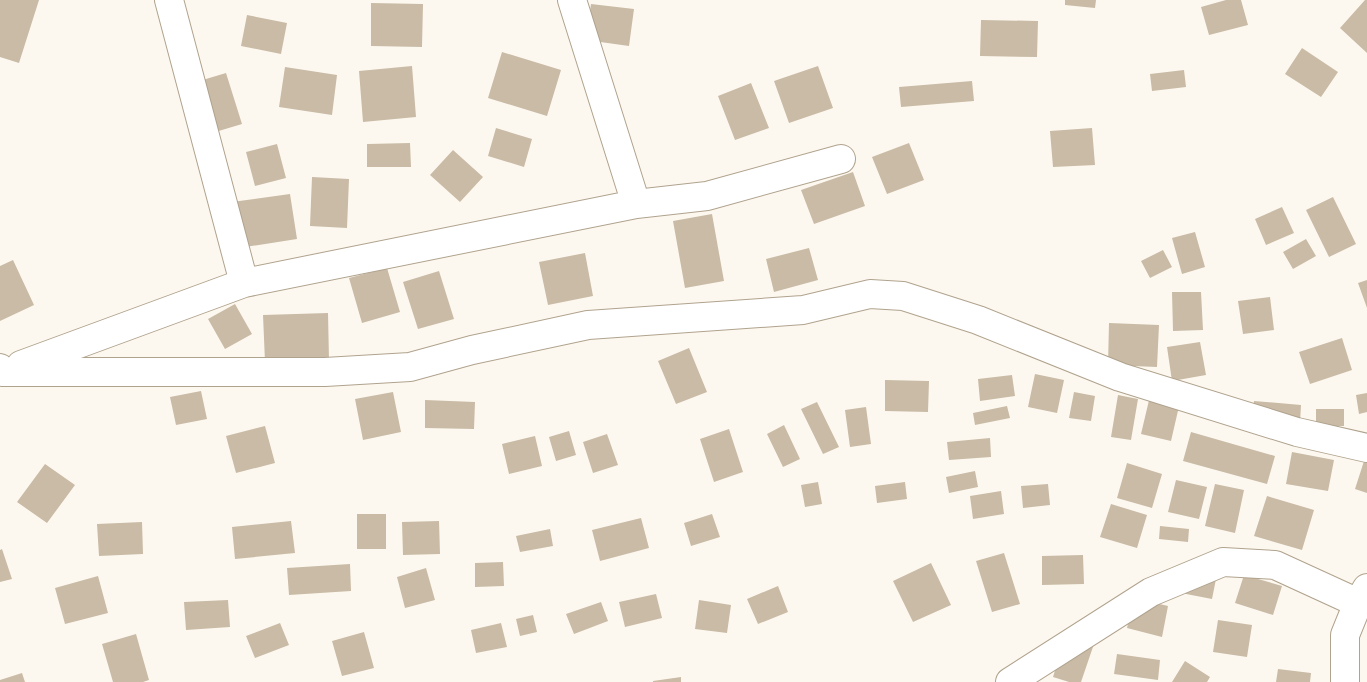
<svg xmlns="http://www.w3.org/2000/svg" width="1367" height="682" font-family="Signika,sans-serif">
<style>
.building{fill:#c9bba6}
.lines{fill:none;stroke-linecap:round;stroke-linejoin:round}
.minor-casing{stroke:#b0a38e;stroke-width:30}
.minor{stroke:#fff;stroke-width:28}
</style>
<rect width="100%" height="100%" fill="#fdf8ef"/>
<!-- building -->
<path class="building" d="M 0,0 L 39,0 L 19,63 L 0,57 Z
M 1065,0 L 1096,0 L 1095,8 L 1065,5 Z
M 1226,0 L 1241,0 L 1248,25 L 1209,35 L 1201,7 Z
M 1365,0 L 1367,0 L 1367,53 L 1340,28 Z
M 371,3 L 423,4 L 422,47 L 371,46 Z
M 591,4 L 634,9 L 629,46 L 586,40 Z
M 247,15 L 287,23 L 281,54 L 241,46 Z
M 981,20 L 1038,21 L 1037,57 L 980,56 Z
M 1302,48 L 1338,72 L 1321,97 L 1285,74 Z
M 502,52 L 561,70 L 547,116 L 488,98 Z
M 412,66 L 416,117 L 363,122 L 359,71 Z
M 818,66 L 833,108 L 789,123 L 774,81 Z
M 285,67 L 337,75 L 332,115 L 279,107 Z
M 1184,70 L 1186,87 L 1152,91 L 1150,74 Z
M 226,73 L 242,124 L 212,133 L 196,82 Z
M 972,81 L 974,101 L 901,107 L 899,87 Z
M 751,83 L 769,128 L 735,140 L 718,96 Z
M 496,128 L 532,139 L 524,167 L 488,156 Z
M 1092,128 L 1095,165 L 1053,167 L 1050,131 Z
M 410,143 L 411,167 L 367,167 L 367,144 Z
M 909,143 L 924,180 L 887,194 L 872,157 Z
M 277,144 L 286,178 L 255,186 L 246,152 Z
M 453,150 L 483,177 L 460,202 L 430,175 Z
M 853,172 L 865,206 L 814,224 L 801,190 Z
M 312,177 L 349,179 L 347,228 L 310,226 Z
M 290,194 L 297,239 L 239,248 L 232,202 Z
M 1333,197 L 1356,244 L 1329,257 L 1306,210 Z
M 1282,207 L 1294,233 L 1266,245 L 1255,219 Z
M 712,214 L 724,281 L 685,288 L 673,221 Z
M 1195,232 L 1205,267 L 1182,274 L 1172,238 Z
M 1306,239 L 1316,256 L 1293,269 L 1283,252 Z
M 809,248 L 818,280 L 774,292 L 766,259 Z
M 1163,250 L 1172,267 L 1150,278 L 1141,261 Z
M 585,253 L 593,296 L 548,305 L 539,262 Z
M 13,260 L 34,305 L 0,321 L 0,266 Z
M 387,268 L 400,312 L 362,323 L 349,278 Z
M 439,271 L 454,319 L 418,329 L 403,282 Z
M 1367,280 L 1367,308 L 1358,283 Z
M 1172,292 L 1201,292 L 1203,330 L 1173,331 Z
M 1270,297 L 1274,330 L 1243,334 L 1238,301 Z
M 235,304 L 252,334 L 225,349 L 208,319 Z
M 328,313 L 329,360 L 265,362 L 263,315 Z
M 1109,323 L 1159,325 L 1157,367 L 1108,365 Z
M 1342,338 L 1352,370 L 1310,384 L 1299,352 Z
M 1200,342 L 1206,375 L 1172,381 L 1167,347 Z
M 689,348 L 707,392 L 676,404 L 658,361 Z
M 1035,374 L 1064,380 L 1057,413 L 1028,407 Z
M 1012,375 L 1015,396 L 980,401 L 978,379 Z
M 885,380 L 929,381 L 928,412 L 885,411 Z
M 201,391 L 207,419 L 176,425 L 170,397 Z
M 393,392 L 401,432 L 363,440 L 355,399 Z
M 1074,392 L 1095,396 L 1091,421 L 1069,418 Z
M 1367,393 L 1367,412 L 1359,414 L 1356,395 Z
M 1118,395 L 1138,399 L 1131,440 L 1111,437 Z
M 1150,396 L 1180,402 L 1171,441 L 1141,434 Z
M 425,400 L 475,402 L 474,429 L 425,428 Z
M 1254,401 L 1301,405 L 1300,423 L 1252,419 Z
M 817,402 L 839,447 L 823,454 L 801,409 Z
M 1007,406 L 1010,418 L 975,425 L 973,413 Z
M 866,407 L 871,444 L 850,447 L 845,410 Z
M 1316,409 L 1344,409 L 1344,426 L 1316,426 Z
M 784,425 L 800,459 L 783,467 L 767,434 Z
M 265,426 L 275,463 L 236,473 L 226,436 Z
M 729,429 L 743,472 L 714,482 L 700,439 Z
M 569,431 L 576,455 L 556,461 L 549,437 Z
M 1191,432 L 1275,456 L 1267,484 L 1183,461 Z
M 607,434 L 618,465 L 593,473 L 583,442 Z
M 535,436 L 542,466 L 509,474 L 502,444 Z
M 990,438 L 991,457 L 949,460 L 947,442 Z
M 1292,452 L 1334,460 L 1328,491 L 1286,484 Z
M 1365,458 L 1367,458 L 1367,493 L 1355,489 Z
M 1127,463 L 1162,474 L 1152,508 L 1117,498 Z
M 45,464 L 75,485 L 47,523 L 17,502 Z
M 975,471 L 978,487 L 949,493 L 946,477 Z
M 1176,480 L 1207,487 L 1199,519 L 1168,512 Z
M 818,482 L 822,504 L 805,507 L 801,485 Z
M 905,482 L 907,499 L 877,503 L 875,486 Z
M 1048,484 L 1050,505 L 1023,508 L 1021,486 Z
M 1215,484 L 1244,490 L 1235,533 L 1205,526 Z
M 1001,491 L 1004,514 L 973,519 L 970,496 Z
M 1267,496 L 1314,510 L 1302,550 L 1254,536 Z
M 1111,504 L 1147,515 L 1137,548 L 1100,537 Z
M 357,514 L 386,514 L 386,549 L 357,549 Z
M 712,514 L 720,537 L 691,546 L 684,523 Z
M 641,518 L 649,548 L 600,561 L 592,530 Z
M 291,521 L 295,553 L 235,559 L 232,527 Z
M 439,521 L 440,554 L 403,555 L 402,522 Z
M 142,522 L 143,554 L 99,556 L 97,524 Z
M 1160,526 L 1189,529 L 1188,542 L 1159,539 Z
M 550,529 L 553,546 L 520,552 L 516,536 Z
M 2,549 L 12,579 L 0,582 L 0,550 Z
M 1004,553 L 1020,604 L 992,612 L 976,561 Z
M 1083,555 L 1084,584 L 1042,585 L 1042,556 Z
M 503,562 L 504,586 L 475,587 L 475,563 Z
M 931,563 L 951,605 L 913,622 L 893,581 Z
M 350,564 L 351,591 L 289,595 L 287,568 Z
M 426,568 L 435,600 L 405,608 L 397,577 Z
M 1218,569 L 1212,599 L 1181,593 Z
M 1244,575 L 1282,586 L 1273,615 L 1235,603 Z
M 98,576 L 108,613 L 65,624 L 55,588 Z
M 778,586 L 788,612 L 758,624 L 747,599 Z
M 656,594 L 662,618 L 625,627 L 619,602 Z
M 1134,598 L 1168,606 L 1162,637 L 1127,628 Z
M 228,600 L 230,627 L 186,630 L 184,602 Z
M 699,600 L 731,605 L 727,633 L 695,629 Z
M 601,602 L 608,621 L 574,634 L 566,614 Z
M 533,615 L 537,632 L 520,636 L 516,619 Z
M 1218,620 L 1252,625 L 1247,657 L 1213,652 Z
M 280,623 L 289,645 L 255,658 L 246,636 Z
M 501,623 L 507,647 L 476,653 L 471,630 Z
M 364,632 L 374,668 L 342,676 L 332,641 Z
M 1067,632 L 1095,641 L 1081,682 L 1069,682 L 1053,677 Z
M 136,634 L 149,680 L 143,682 L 113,682 L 102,644 Z
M 1117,654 L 1160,660 L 1158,680 L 1114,674 Z
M 1185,661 L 1210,677 L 1207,682 L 1172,682 Z
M 1278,669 L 1311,673 L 1310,682 L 1276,682 Z
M 22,673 L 25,682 L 0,682 L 0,680 Z
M 681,677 L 681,682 L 653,682 L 653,681 Z"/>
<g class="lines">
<!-- minor casing -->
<g class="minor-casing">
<path id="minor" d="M 169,0 L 244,283
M 572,0 L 636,204
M 21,365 L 244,283 L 636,204 L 707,196 L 841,159
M 0,368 L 3,372 L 325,372 L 410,367 L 472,350 L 588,325 L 803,310 L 870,294 L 903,296 L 978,320 L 1120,377 L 1297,432 L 1367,448
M 1010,682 L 1151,592 L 1223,562 L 1275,565 L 1358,603
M 1345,682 L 1345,635 L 1358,603 L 1367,588"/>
</g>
<!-- minor -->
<use href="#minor" class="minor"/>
</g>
</svg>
